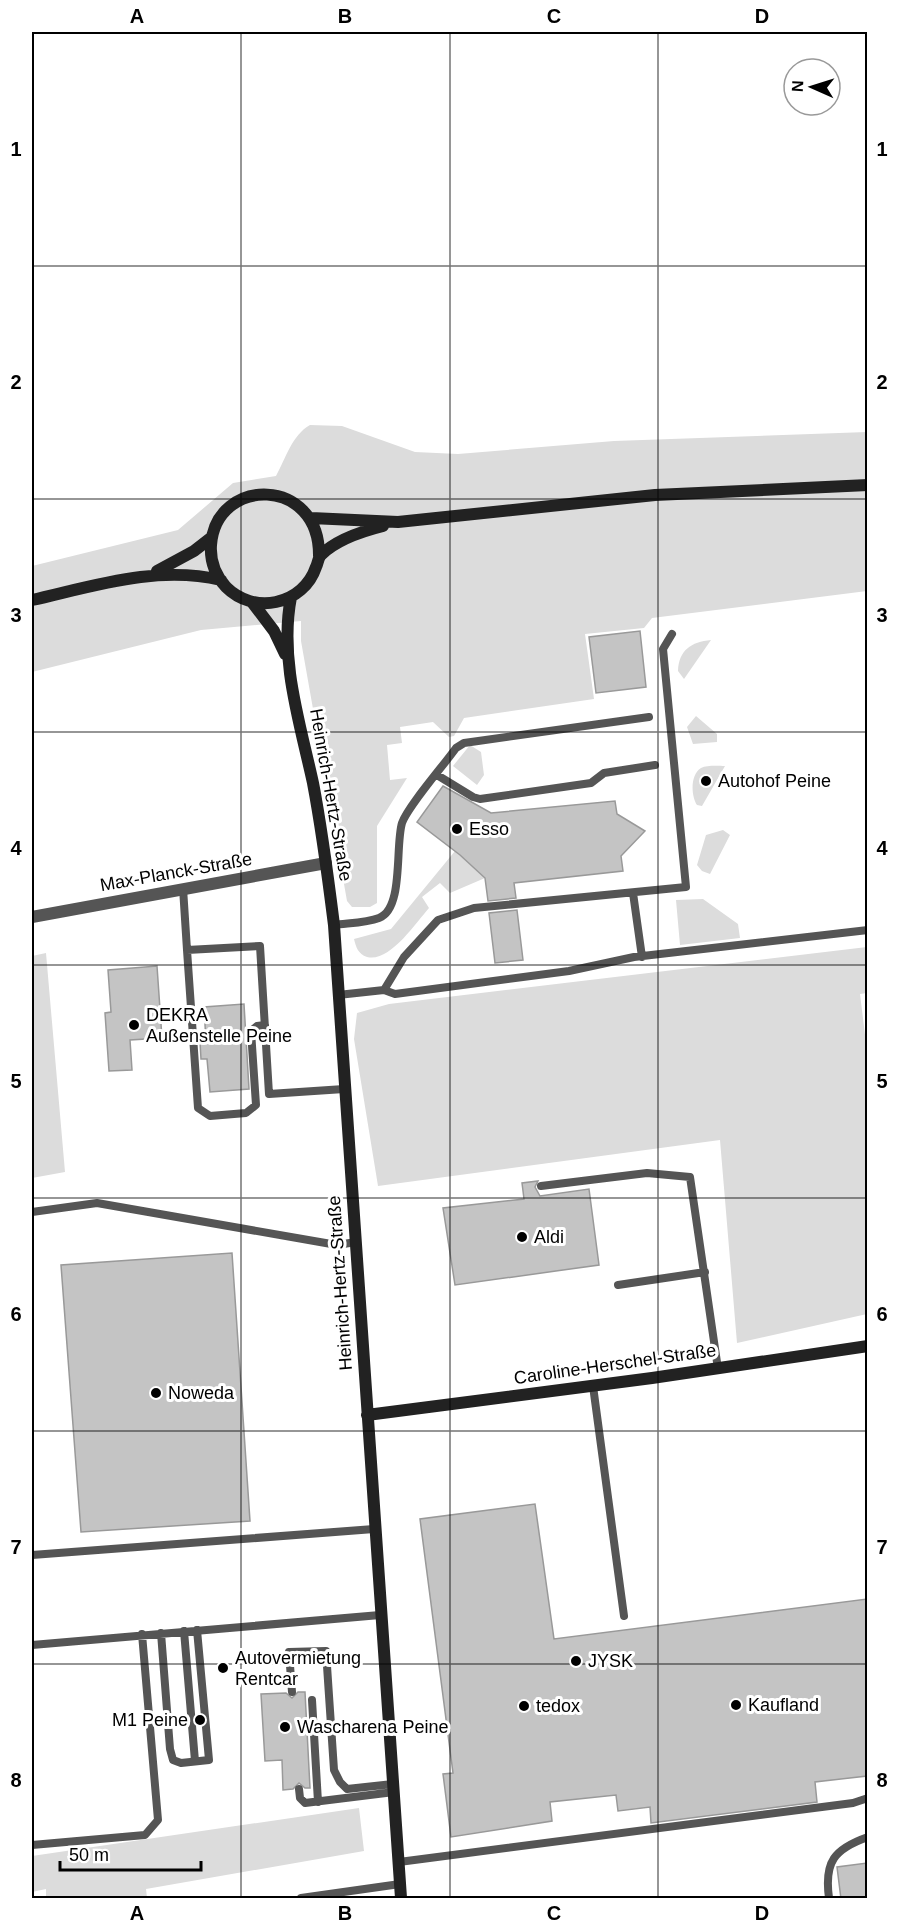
<svg xmlns="http://www.w3.org/2000/svg" width="899" height="1930" font-family="Helvetica,sans-serif">
<style>
.green{fill:#dcdcdc}
.building{fill:#c4c4c4;stroke:#999;stroke-width:1.5}
.lines{fill:none;stroke-linecap:round;stroke-linejoin:round}
.lane{stroke:#555;stroke-width:8}
.street{stroke:#555;stroke-width:12}
.secondary{stroke:#222;stroke-width:12}
.grid{fill:none;stroke:#000;stroke-width:1.5;stroke-opacity:0.55}
.poi-dot{fill:#000;stroke:#fff;stroke-width:2}
.labels{text-anchor:middle;stroke-width:6;stroke-linejoin:round;paint-order:stroke}
.poi-label{font-size:18px;fill:#000;stroke:#fff;text-anchor:start}
.street-label{font-size:18px;fill:#000;stroke:#fff}
.neatline{fill:none;stroke:#000;stroke-width:2}
.grid-label{font-size:20px;text-anchor:middle;font-weight:bold;fill:#000}
</style>
<rect width="100%" height="100%" fill="#fff"/>
<!-- green -->
<path class="green" d="M 310,425 L 342,426 L 415,452 L 458,454 L 614,441 L 867,432 L 867,591 L 652,618 L 644,628 L 585,634 L 594,699 L 464,718 L 454,736 L 449,737 L 433,722 L 400,727 L 402,743 L 387,745 L 390,780 L 407,778 L 377,826 L 377,903 L 370,907 L 352,907 L 347,901 L 301,641 L 301,621 L 201,630 L 32,672 L 32,566 L 178,530 L 233,483 L 276,476 C 286,458 292,435 310,425 Z
M 711,640 L 684,679 L 678,671 C 679,650 691,642 711,640 Z
M 696,716 L 717,734 L 717,742 L 693,744 L 687,727 Z
M 470,745 L 481,752 L 484,775 L 477,785 L 453,766 Z
M 725,766 L 702,806 L 697,805 C 691,796 690,775 701,768 C 707,765 718,766 725,766 Z
M 723,830 L 730,835 L 710,874 L 702,871 L 697,865 L 706,835 Z
M 455,851 L 485,878 L 450,893 L 440,883 L 422,897 L 429,908 C 415,924 389,963 367,957 C 358,954 356,947 354,939 L 391,929 Z
M 703,899 L 738,924 L 740,938 L 680,945 L 676,900 Z
M 867,947 L 867,993 L 860,994 L 868,1059 L 867,1314 L 737,1343 L 720,1140 L 378,1186 L 354,1039 L 357,1013 L 389,1004 Z
M 46,953 L 65,1172 L 32,1178 L 32,956 Z
M 359,1808 L 364,1851 L 146,1889 L 147,1898 L 46,1898 L 46,1889 L 32,1892 L 32,1856 Z"/>
<!-- building -->
<path class="building" d="M 640,631 L 646,687 L 596,693 L 589,637 Z
M 443,786 L 491,813 L 615,801 L 617,814 L 645,831 L 621,856 L 623,871 L 514,883 L 516,898 L 488,901 L 485,878 L 460,855 L 417,822 Z
M 517,910 L 523,960 L 495,963 L 489,913 Z
M 157,966 L 162,1038 L 130,1040 L 132,1070 L 109,1071 L 105,1013 L 111,1012 L 108,970 Z
M 244,1004 L 249,1089 L 210,1092 L 207,1059 L 201,1059 L 200,1042 L 206,1042 L 204,1007 Z
M 538,1181 L 535,1187 L 540,1196 L 589,1189 L 599,1265 L 455,1285 L 443,1208 L 524,1199 L 522,1183 Z
M 232,1253 L 250,1521 L 81,1532 L 61,1265 Z
M 535,1504 L 554,1639 L 867,1599 L 867,1776 L 815,1782 L 817,1802 L 651,1823 L 650,1807 L 618,1811 L 616,1795 L 550,1802 L 552,1821 L 451,1837 L 443,1774 L 453,1773 L 420,1519 Z
M 298,1692 L 305,1692 L 310,1788 L 305,1788 L 299,1783 L 293,1789 L 283,1790 L 282,1760 L 265,1761 L 261,1694 L 286,1693 L 292,1698 Z
M 867,1863 L 867,1899 L 841,1899 L 837,1867 Z"/>
<g class="lines">
<!-- lane -->
<path class="lane" d="M 437,775 L 473,797 L 480,799 L 591,783 L 604,773 L 655,765
M 183,888 L 187,950 L 260,946 L 269,1094 L 344,1089
M 633,893 L 642,957
M 334,925 C 348,923 366,923 379,918 C 404,909 395,846 402,823 C 408,806 444,765 456,748 L 464,743 L 649,717
M 187,950 L 198,1108 L 210,1116 L 246,1113 L 256,1105 L 251,1031 L 257,1026 L 265,1025
M 384,990 L 404,957 L 438,920 L 474,908 L 686,887 L 663,649 L 672,634
M 338,995 L 384,990 L 395,994 L 569,971 L 634,957 L 868,930
M 541,1186 L 647,1173 L 690,1177 L 718,1369
M 32,1212 L 97,1203 L 337,1245 L 356,1242
M 618,1285 L 705,1272
M 593,1386 L 624,1616
M 32,1555 L 374,1529
M 184,1631 L 195,1761
M 161,1633 L 170,1749 L 173,1760 L 181,1763 L 209,1760 L 197,1630
M 32,1645 L 380,1615
M 292,1692 L 289,1652 L 326,1651 L 334,1770 L 340,1782 L 347,1789 L 393,1784
M 312,1700 L 318,1802
M 299,1789 L 300,1798 L 305,1803 L 394,1792
M 32,1845 L 145,1835 L 158,1820 L 142,1634
M 399,1862 L 853,1803 L 868,1798
M 301,1898 L 400,1884
M 829,1898 C 824,1862 834,1849 868,1837"/>
<!-- street -->
<path class="street" d="M 32,917 L 326,863"/>
<!-- secondary -->
<path class="secondary" d="M 311,518 L 398,522 L 655,495 L 868,485
M 319,556 C 320,476 216,476 211,545 C 210,560 215,575 226,587 C 239,600 258,606 276,602 C 295,598 310,585 316,567 C 318,563 318,558 321,555 C 336,540 363,531 383,526
M 157,571 L 194,551 L 212,537
M 291,597 C 279,659 300,723 313,783 C 322,830 328,877 334,925 L 401,1898
M 32,600 C 94,586 157,565 221,580
M 252,602 L 274,631 L 285,654
M 367,1415 L 652,1378 L 868,1346"/>
</g>
<!-- grid -->
<path class="grid" d="M 241,32 L 241,1898M 450,32 L 450,1898M 658,32 L 658,1898M 32,266 L 868,266M 32,499 L 868,499M 32,732 L 868,732M 32,965 L 868,965M 32,1198 L 868,1198M 32,1431 L 868,1431M 32,1664 L 868,1664"/>
<!-- markers -->
<g class="poi-dot">
<circle cx="706" cy="781" r="6"/>
<circle cx="457" cy="829" r="6"/>
<circle cx="134" cy="1025" r="6"/>
<circle cx="522" cy="1237" r="6"/>
<circle cx="156" cy="1393" r="6"/>
<circle cx="576" cy="1661" r="6"/>
<circle cx="223" cy="1668" r="6"/>
<circle cx="736" cy="1705" r="6"/>
<circle cx="524" cy="1706" r="6"/>
<circle cx="200" cy="1720" r="6"/>
<circle cx="285" cy="1727" r="6"/>
</g>
<g class="labels">
<!-- poi labels -->
<g class="poi-label">
<text x="718" y="787">Autohof Peine</text>
<text x="469" y="835">Esso</text>
<text x="146" y="1021">DEKRA<tspan x="146" dy="21">Außenstelle Peine</tspan></text>
<text x="534" y="1243">Aldi</text>
<text x="168" y="1399">Noweda</text>
<text x="235" y="1664">Autovermietung<tspan x="235" dy="21">Rentcar</tspan></text>
<text x="588" y="1667">JYSK</text>
<text x="748" y="1711">Kaufland</text>
<text x="536" y="1712">tedox</text>
<text x="188" y="1726" text-anchor="end">M1 Peine</text>
<text x="297" y="1733">Wascharena Peine</text>
</g>
<!-- street labels -->
<g class="street-label">
<text transform="translate(331 795) rotate(80)" y="6">Heinrich-Hertz-Straße</text>
<text transform="translate(176 872) rotate(-10)" y="6">Max-Planck-Straße</text>
<text transform="translate(340 1283) rotate(-94)" y="6">Heinrich-Hertz-Straße</text>
<text transform="translate(615 1364) rotate(-8)" y="6">Caroline-Herschel-Straße</text>
</g>
</g>
<!-- border -->
<rect width="899" height="1930" fill="none" stroke="#ffffff" stroke-width="66"/>
<!-- north arrow -->
<g transform="translate(812 87) rotate(273)"><circle r="28" fill="#ffffff" stroke="#999999" stroke-width="1.5"/>
<path d="M0-4.5L10 22L0 15L-10 22Z" fill="#000000"/>
<text y="-9" font-size="16" font-weight="bold" text-anchor="middle" fill="#000000">N</text>
</g>
<!-- scale -->
<path d="M60 1861v9h141v-9" fill="none" stroke="#000000" stroke-width="3"/>
<text x="69" y="1861" font-size="18" fill="#000000" stroke="#ffffff" stroke-width="4.5" paint-order="stroke">50 m</text>
<rect x="33" y="33" width="833" height="1864" class="neatline"/>
<g class="grid-label">
<text x="137" y="23">A</text>
<text x="345" y="23">B</text>
<text x="554" y="23">C</text>
<text x="762" y="23">D</text>
<text x="16" y="156">1</text>
<text x="882" y="156">1</text>
<text x="16" y="389">2</text>
<text x="882" y="389">2</text>
<text x="16" y="622">3</text>
<text x="882" y="622">3</text>
<text x="16" y="855">4</text>
<text x="882" y="855">4</text>
<text x="16" y="1088">5</text>
<text x="882" y="1088">5</text>
<text x="16" y="1321">6</text>
<text x="882" y="1321">6</text>
<text x="16" y="1554">7</text>
<text x="882" y="1554">7</text>
<text x="16" y="1787">8</text>
<text x="882" y="1787">8</text>
<text x="137" y="1920">A</text>
<text x="345" y="1920">B</text>
<text x="554" y="1920">C</text>
<text x="762" y="1920">D</text>
</g>
</svg>
